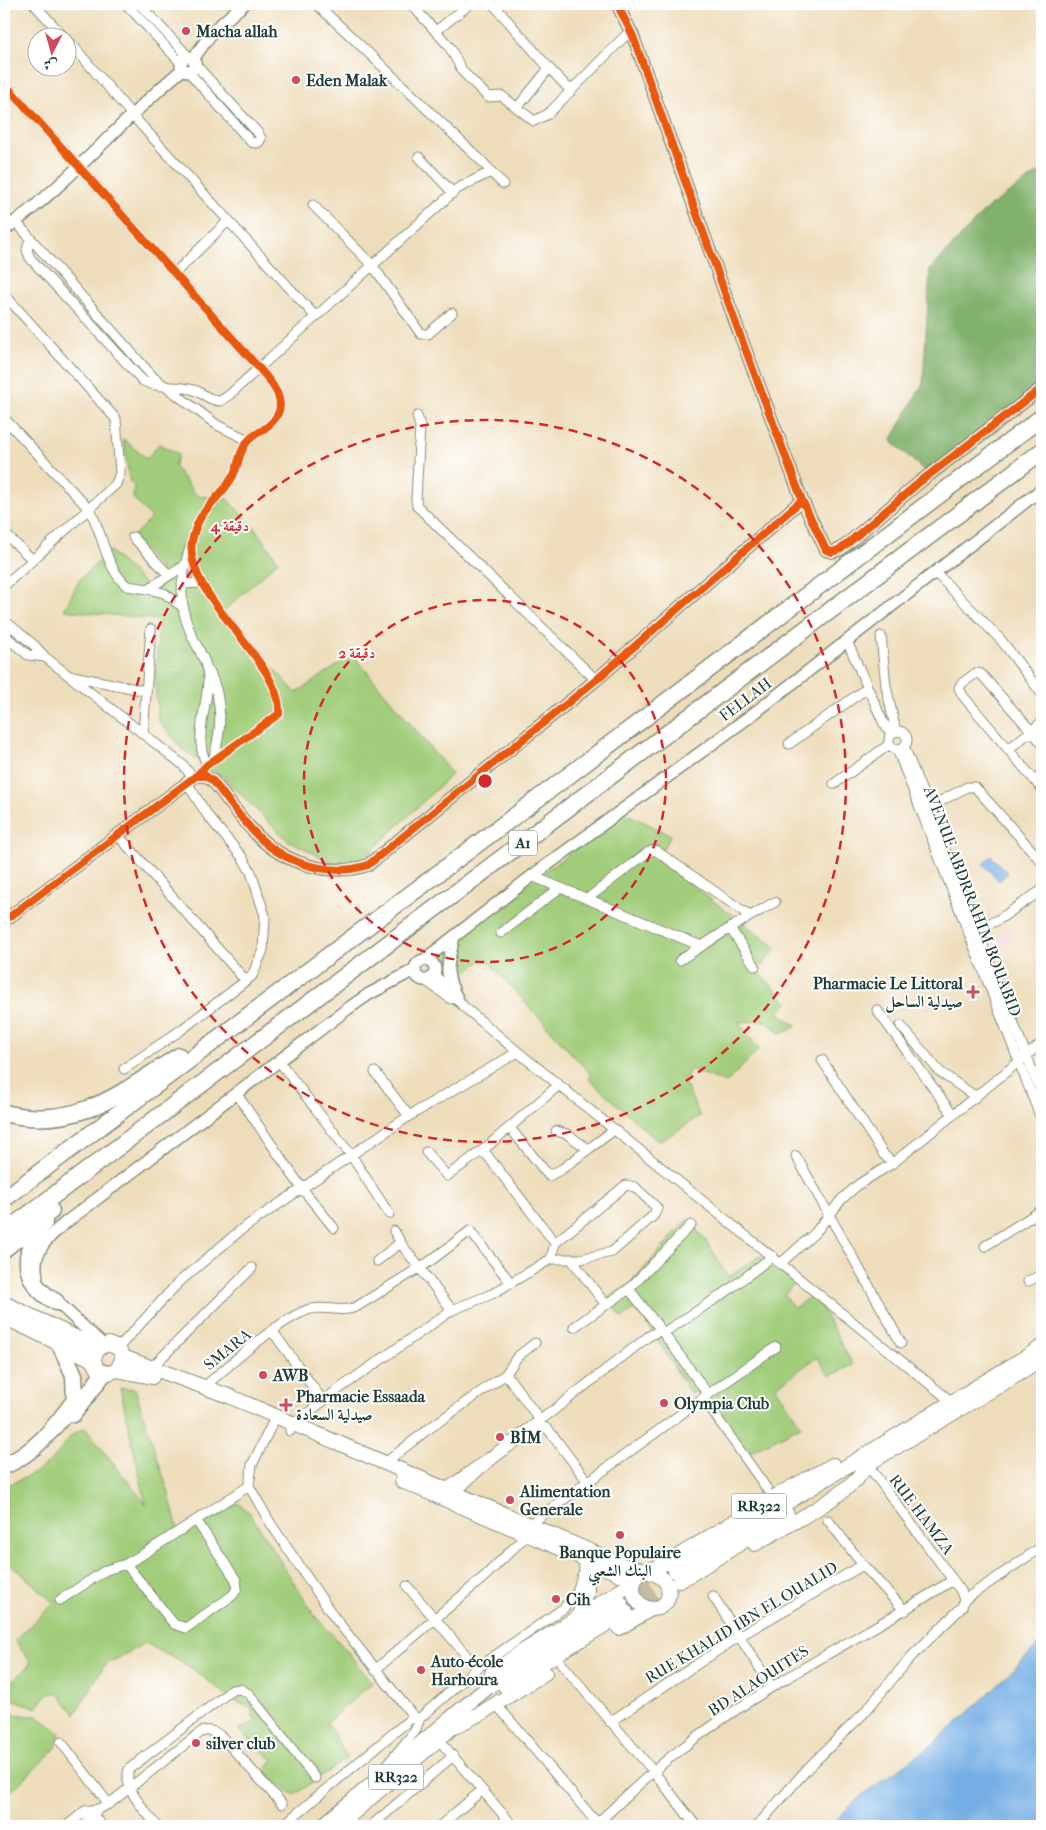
<svg xmlns="http://www.w3.org/2000/svg" width="1046" height="1830" font-family="'IM FELL French Canon',Amiri,serif">
<style>
.built{fill:#f1d0e3}
.green{fill:#a2ce7c;stroke:#608658}
.forest{fill:#81b16c;stroke:#507750}
.water{fill:#73aee4;stroke:#49768c}
.lines{fill:none;stroke-linecap:round;stroke-linejoin:round}
.primary-tunnel{stroke:#c5bda0;stroke-width:14;stroke-dasharray:14 7;stroke-linecap:butt}
.minor-casing{stroke:#868d78;stroke-width:11}
.tertiary-casing{stroke:#868d78;stroke-width:14}
.primary-casing{stroke:#868d78;stroke-width:16}
.motorway-casing{stroke:#868d78;stroke-width:19}
.minor{stroke:#fff;stroke-width:9}
.tertiary{stroke:#fff;stroke-width:11}
.primary{stroke:#fff;stroke-width:14}
.motorway{stroke:#fff;stroke-width:16}
.cycleway-casing{stroke:#fff;stroke-width:11}
.cycleway{stroke:#e8590c;stroke-width:8}
.ring{fill:none;stroke:#d62828;stroke-width:2.5;stroke-dasharray:9 6}
.poi-dot{fill:#d1495b;stroke:#fff;stroke-width:2}
.labels{text-anchor:middle;stroke-width:4;stroke-linejoin:round;paint-order:stroke}
.shield{fill:#fff;stroke:#627771;stroke-width:1}
.shield-label{font-size:15px;font-weight:bold;fill:#1f3d34}
.poi-label{font-size:16px;font-weight:bold;fill:#1f3d34;stroke:#fff;text-anchor:start}
.street-label{font-size:16px;fill:#1f3d34;stroke:#fff}
.centre{fill:#d62828;stroke:#fff;stroke-width:2.5}
.ring-label{font-size:15px;text-anchor:middle;font-weight:bold;fill:#d62828;stroke:#fff;stroke-width:4;stroke-linejoin:round;paint-order:stroke}
</style>
<rect width="100%" height="100%" fill="#fff"/>
<filter id="ink" filterUnits="userSpaceOnUse"><feTurbulence type="fractalNoise" baseFrequency=".02" numOctaves="2"/><feDisplacementMap in="SourceGraphic" scale="10" xChannelSelector="R" yChannelSelector="G"/><feConvolveMatrix kernelMatrix="1 2 1 2 8 2 1 2 1" color-interpolation-filters="sRGB"/></filter>
<filter id="wash" filterUnits="userSpaceOnUse"><feTurbulence type="fractalNoise" baseFrequency=".0096" numOctaves="4" result="noise"/><feDisplacementMap in="SourceGraphic" scale="20" xChannelSelector="R" yChannelSelector="G"/><feGaussianBlur stdDeviation="1.12" result="paint"/><feColorMatrix in="noise" values="0 0 0 0 0 0 0 0 0 0 0 0 0 0 0 0 0 1.4 0 .05"/><feComposite in="paint" operator="in"/></filter>
<g filter="url(#wash)">
<rect width="100%" height="100%" fill="#edb"/>
<!-- built -->
<path class="built" d="M 1004,928 L 1012,929 L 1005,943 L 997,944 Z"/>
<!-- green -->
<path class="green" d="M 123,439 L 147,459 L 159,444 L 179,454 L 174,466 L 197,496 L 227,499 L 255,528 L 278,561 L 223,612 L 296,693 L 353,655 L 452,774 L 359,863 L 335,864 L 287,840 L 224,778 L 182,749 L 158,720 L 155,680 L 159,620 L 64,610 L 80,579 L 110,551 L 148,587 L 161,570 L 131,538 L 151,518 L 133,498 L 134,486 L 130,482 Z
M 625,813 L 671,835 L 656,859 L 777,948 L 757,970 L 788,1003 L 778,1013 L 797,1026 L 781,1034 L 766,1021 L 738,1022 L 759,1049 L 726,1083 L 690,1069 L 684,1082 L 700,1116 L 659,1142 L 589,1079 L 591,1075 L 485,958 L 459,976 L 433,953 Z
M 688,1219 L 707,1242 L 728,1277 L 760,1256 L 795,1283 L 784,1295 L 794,1308 L 814,1294 L 853,1365 L 830,1376 L 817,1357 L 776,1387 L 801,1426 L 750,1452 L 700,1391 L 691,1394 L 637,1308 L 622,1318 L 608,1297 L 630,1284 Z
M 120,1388 L 135,1389 L 169,1494 L 179,1533 L 198,1526 L 238,1503 L 250,1513 L 315,1616 L 347,1651 L 372,1683 L 327,1722 L 347,1758 L 294,1795 L 264,1772 L 273,1760 L 238,1730 L 255,1722 L 251,1708 L 233,1700 L 190,1667 L 145,1643 L 104,1666 L 75,1714 L 58,1693 L 47,1694 L 37,1708 L 4,1696 L 4,1673 L 12,1681 L 31,1663 L 15,1640 L 54,1603 L 4,1558 L 4,1486 C 22,1480 37,1473 52,1460 C 64,1449 68,1432 85,1428 L 146,1504 Z
M 4,1714 L 37,1716 L 60,1733 L 56,1748 L 4,1798 Z"/>
<!-- forest -->
<path class="forest" d="M 1042,170 L 1042,395 L 934,479 L 891,441 L 923,383 L 930,270 L 986,209 Z"/>
<!-- water -->
<path class="water" d="M 991,856 L 1008,873 L 999,881 L 983,864 Z
M 1042,1642 L 1042,1826 L 830,1826 L 857,1799 L 927,1749 L 961,1720 Z"/>
</g>
<g filter="url(#ink)">
<g class="lines">
<!-- primary-tunnel -->
<path class="primary-tunnel" d="M 621,1603 L 672,1573
M 626,1612 L 678,1582"/>
<!-- minor casing -->
<g class="minor-casing">
<path id="minor" d="M 34,4 L 65,38
M 126,4 L 181,63
M 139,4 L 189,57
M 316,4 C 370,53 421,104 474,154 C 485,163 493,175 503,184
M 411,4 L 449,46 L 463,72 L 488,97 L 502,96 L 534,121 L 548,114 L 631,30
M 493,4 L 548,67 L 546,72 L 517,108
M 436,31 L 470,4
M 68,40 L 132,115 L 316,317
M 548,67 L 571,91
M 188,71 L 251,142 L 256,143 L 259,142 L 261,138 L 258,133 L 195,64
M 4,83 L 259,368 C 274,385 292,406 269,425 C 263,431 254,434 248,441 C 239,450 239,465 233,476 C 218,503 198,507 192,542 C 183,596 284,662 279,714 L 207,765 L 196,776
M 419,157 L 453,193
M 313,205 L 373,266 L 421,334 L 428,334 L 452,313
M 16,222 L 153,377 L 217,425 L 248,440
M 30,238 L 27,250 L 30,258 L 143,381 C 158,389 177,385 194,390 C 203,393 210,401 220,401 L 228,396 L 457,189 L 490,172
M 175,273 L 229,220
M 4,294 L 116,419 L 120,473 L 116,484 L 4,586
M 417,416 L 420,426 L 416,499 L 417,506 L 596,680
M 4,418 L 89,509 C 104,534 104,566 127,586 L 148,589 L 184,566
M 4,533 L 33,560
M 133,537 L 169,575
M 190,548 C 181,575 178,605 190,631 C 197,649 209,662 208,681 C 207,709 193,738 207,765
M 935,572 L 1001,640 L 1042,694
M 182,584 L 203,583
M 148,589 L 164,593 L 184,608
M 4,620 L 35,646 L 45,657 L 183,765 L 193,778
M 4,635 L 28,655 L 45,657
M 881,636 L 886,686 L 896,732
M 847,641 L 883,722 L 891,734
M 210,672 C 223,702 222,730 213,760
M 73,676 L 146,691
M889 740a9 9 0 1 1 18 0a9 9 0 1 1-18 0Z
M 143,733 L 151,629
M 1042,743 L 981,674 L 976,673 L 961,684 L 959,688 L 963,696 L 1042,789
M 789,744 L 867,688
M 904,746 L 1042,1095
M 897,749 L 1042,1121
M 1009,749 L 1042,722
M 834,784 L 890,744
M 926,809 L 967,787 L 975,787 L 1042,862
M 117,834 L 246,981
M 532,876 L 701,946
M 587,899 L 648,852 L 655,850 L 750,916
M 730,928 L 755,966
M 971,931 L 998,920 L 1042,890
M 501,933 L 560,888
M 680,960 L 730,928 L 775,902
M 434,974 L 464,1007 L 518,1052 L 952,1402
M 425,980 L 451,999
M 877,1010 L 953,1115
M 901,1026 L 940,1072 L 976,1097
M 822,1060 L 884,1155 L 893,1163 L 1042,1043
M 279,1061 L 351,1155 L 389,1214
M 124,1069 L 181,1030 L 252,976 L 263,950 L 265,916 L 251,872 L 242,857 L 208,816 L 187,783
M 375,1072 L 409,1116
M 236,1093 L 301,1187 L 334,1228
M 510,1128 L 549,1176 L 562,1169 L 614,1130
M 556,1131 L 567,1134 L 588,1149
M 426,1152 L 447,1176 L 483,1150
M 796,1156 L 901,1343
M 394,1231 L 402,1245
M 555,1243 L 483,1150 L 559,1085
M 985,1246 L 1042,1210
M 571,1259 L 606,1305
M 377,1261 L 396,1246 L 402,1245 L 452,1310
M 781,1263 L 815,1233 L 842,1199 L 859,1184 L 893,1163
M 1028,1281 L 1042,1275
M 629,1289 L 661,1330
M 574,1327 L 629,1289 L 691,1225
M 273,1332 L 323,1401
M 663,1333 L 726,1292 L 773,1256
M 118,1348 L 179,1282 L 242,1229 L 409,1116 L 518,1052
M 151,1368 L 252,1268
M 506,1374 L 539,1419
M 204,1387 C 230,1365 276,1322 307,1310 C 323,1304 341,1314 356,1307 L 429,1262 L 470,1231 L 511,1283
M 276,1416 L 252,1465 L 249,1486 L 271,1524 L 334,1617 L 418,1722
M 290,1431 L 294,1424 L 336,1391 L 452,1310 L 492,1294 L 551,1259 L 580,1259 L 612,1252 L 654,1215 L 657,1208 L 635,1187 L 626,1185 L 555,1243 L 551,1259
M 385,1463 L 427,1430 L 506,1374 L 517,1357 L 535,1343
M 767,1489 L 703,1398 L 776,1347
M 442,1491 L 554,1410 L 649,1336 L 661,1330 L 708,1394
M 454,1496 C 469,1476 520,1436 543,1427 L 548,1429 L 588,1482
M 828,1520 L 863,1565 L 905,1611
M 526,1527 L 703,1398
M 126,1564 L 174,1624 L 186,1628 L 233,1595 L 237,1588 L 236,1580 L 196,1520
M 407,1586 L 477,1668
M 713,1596 L 772,1687
M 60,1600 L 106,1570 L 126,1564 L 145,1553 L 249,1486
M 964,1600 L 1037,1550 L 1042,1550
M 561,1663 L 654,1772 L 696,1826
M 375,1670 L 485,1576 L 527,1535
M 496,1704 L 597,1823
M 610,1722 L 738,1637 L 863,1565
M 439,1740 L 513,1826
M 61,1742 L 109,1804
M 386,1766 L 415,1731 L 420,1718 L 477,1668 L 564,1608 L 577,1592 L 582,1575
M 94,1816 L 102,1826
M 67,1826 L 85,1811 L 98,1809 L 109,1804 L 201,1732 C 211,1729 216,1732 223,1738 L 282,1804
M 83,1826 L 98,1809
M 157,1826 C 146,1811 122,1789 129,1769 L 232,1690 L 240,1689 L 249,1694 L 315,1778
M 282,1826 L 414,1716
M 371,1826 L 453,1756
M 440,1826 L 481,1791
M 594,1826 C 620,1803 645,1777 673,1755 C 759,1687 860,1639 953,1580
M 757,1826 L 808,1768 L 864,1713 L 910,1658 L 962,1607 L 964,1600 L 961,1591 L 867,1464"/>
</g>
<!-- tertiary casing -->
<g class="tertiary-casing">
<path id="tertiary" d="M 617,4 L 633,36 L 740,335 L 802,500 L 826,550 L 832,552 L 841,549 L 921,481 L 1042,388
M181 64a7 7 0 1 1 14 0a7 7 0 1 1-14 0Z
M 193,59 L 213,31 L 244,4
M 4,230 C 68,185 122,119 183,69
M 4,921 L 196,776 L 206,776 L 213,781 C 229,801 244,824 263,841 C 290,865 333,877 368,865 L 596,680 L 802,500
M 453,942 C 446,968 445,976 458,1000
M415 970a10 10 0 1 1 20 0a10 10 0 1 1-20 0Z
M 424,960 L 532,876 L 753,714 L 1042,489
M 37,1276 C 31,1252 48,1237 65,1223 L 346,1010 L 369,994 L 414,970
M 52,1297 L 103,1345"/>
</g>
<!-- primary casing -->
<g class="primary-casing">
<path id="primary" d="M 4,1303 L 98,1348
M 4,1317 L 93,1360
M 123,1357 L 231,1397 L 625,1566 C 642,1571 677,1572 667,1601 L 659,1608 C 637,1614 623,1585 642,1572
M 117,1370 L 123,1357 L 118,1348 L 108,1344 L 98,1348 L 93,1360 L 99,1371 L 109,1373 L 117,1370 L 152,1377
M 873,1461 L 1042,1360
M 402,1481 L 634,1580
M 755,1544 C 783,1527 855,1493 867,1464
M 649,1571 L 670,1561 L 781,1493 L 833,1465
M 675,1571 L 1042,1347
M 680,1581 L 787,1514
M 579,1615 L 587,1592 L 586,1560
M 619,1628 L 651,1609
M 492,1673 L 517,1655 L 633,1583
M 505,1686 L 626,1612
M 454,1727 L 483,1712 L 545,1673
M 322,1826 L 488,1687 L 621,1603
M 338,1826 L 461,1720"/>
</g>
<!-- motorway casing -->
<g class="motorway-casing">
<path id="motorway" d="M 4,1113 C 77,1131 121,1093 179,1056
M 4,1199 L 568,776 L 1042,417
M 44,1223 C 20,1252 22,1283 56,1302
M 4,1233 L 1042,451
M 4,1249 L 51,1211
M 73,1414 L 104,1373
M 4,1466 C 35,1453 56,1426 75,1400 L 74,1375 L 60,1344"/>
</g>
<!-- minor -->
<use href="#minor" class="minor"/>
<!-- tertiary -->
<use href="#tertiary" class="tertiary"/>
<!-- primary -->
<use href="#primary" class="primary"/>
<!-- motorway -->
<use href="#motorway" class="motorway"/>
<!-- cycleway casing -->
<g class="cycleway-casing">
<path id="cycleway" d="M 617,4 L 633,36 L 740,335 L 802,500 L 826,550 L 832,552 L 841,549 L 921,481 L 1042,388
M 4,83 L 259,368 C 274,385 292,406 269,425 C 263,431 254,434 248,441 C 239,450 239,465 233,476 C 218,503 198,507 192,542 C 183,596 284,662 279,714 L 207,765 L 196,776
M 4,921 L 196,776 L 206,776 L 213,781 C 229,801 244,824 263,841 C 290,865 333,877 368,865 L 596,680 L 802,500"/>
</g>
<!-- cycleway -->
<use href="#cycleway" class="cycleway"/>
</g>
</g>
<!-- distance rings -->
<g class="ring">
<circle cx="485" cy="781" r="181"/>
<circle cx="485" cy="781" r="361"/>
</g>
<!-- markers -->
<g class="poi-dot">
<circle cx="186" cy="31" r="5"/>
<circle cx="296" cy="80" r="5"/>
<path d="M970.5 984.5h5v5h5v5h-5v5h-5v-5h-5v-5h5z"/>
<circle cx="263" cy="1375" r="5"/>
<circle cx="664" cy="1403" r="5"/>
<path d="M283.5 1397.5h5v5h5v5h-5v5h-5v-5h-5v-5h5z"/>
<circle cx="500" cy="1437" r="5"/>
<circle cx="510" cy="1500" r="5"/>
<circle cx="620" cy="1535" r="5"/>
<circle cx="556" cy="1599" r="5"/>
<circle cx="421" cy="1670" r="5"/>
<circle cx="196" cy="1743" r="5"/>
</g>
<g class="labels">
<!-- shield labels -->
<g class="shield">
<rect x="509" y="830.5" width="28" height="25" rx="4"/>
<rect x="731.5" y="1493.5" width="55" height="25" rx="4"/>
<rect x="368.5" y="1764.5" width="55" height="25" rx="4"/>
</g>
<g class="shield-label">
<text x="523" y="848">A1</text>
<text x="759" y="1511">RR322</text>
<text x="396" y="1782">RR322</text>
</g>
<!-- poi labels -->
<g class="poi-label">
<text x="196" y="37">Macha allah</text>
<text x="306" y="86">Eden Malak</text>
<text x="963" y="989" text-anchor="end">Pharmacie Le Littoral<tspan x="963" dy="18">صيدلية الساحل</tspan></text>
<text x="273" y="1381">AWB</text>
<text x="296" y="1402">Pharmacie Essaada<tspan x="296" dy="18">صيدلية السعادة</tspan></text>
<text x="674" y="1409">Olympia Club</text>
<text x="510" y="1443">BİM</text>
<text x="520" y="1497">Alimentation<tspan x="520" dy="18">Generale</tspan></text>
<text x="620" y="1558" text-anchor="middle">Banque Populaire<tspan x="620" dy="18">البنك الشعبي</tspan></text>
<text x="566" y="1605">Cih</text>
<text x="431" y="1667">Auto-école<tspan x="431" dy="18">Harhoura</tspan></text>
<text x="206" y="1749">silver club</text>
</g>
<!-- street labels -->
<g class="street-label">
<text transform="translate(745 699) rotate(-37)" y="6">FELLAH</text>
<text transform="translate(973 901) rotate(69)" y="6">AVENUE ABDRRAHIM BOUABID</text>
<text transform="translate(227 1349) rotate(-39)" y="6">SMARA</text>
<text transform="translate(922 1514) rotate(53)" y="6">RUE HAMZA</text>
<text transform="translate(741 1622) rotate(-31)" y="6">RUE KHALID IBN EL OUALID</text>
<text transform="translate(758 1680) rotate(-33)" y="6">BD ALAOUITES</text>
</g>
</g>
<circle cx="485" cy="781" r="8" class="centre"/>
<g class="ring-label">
<text x="230" y="531">4 دقيقة</text>
<text x="357" y="658">2 دقيقة</text>
</g>
<!-- margin -->
<rect width="1046" height="1830" fill="none" stroke="#fff" stroke-width="20"/>
<!-- north arrow -->
<g transform="translate(52 52) rotate(186)"><circle r="24" fill="#ffffff" stroke="#a5b1ae"/>
<path d="M0-4L9 19L0 12L-9 19Z" fill="#d1495b"/>
<text y="-8" font-size="14" font-weight="bold" text-anchor="middle" fill="#1f3d34">ش</text>
</g>
</svg>
